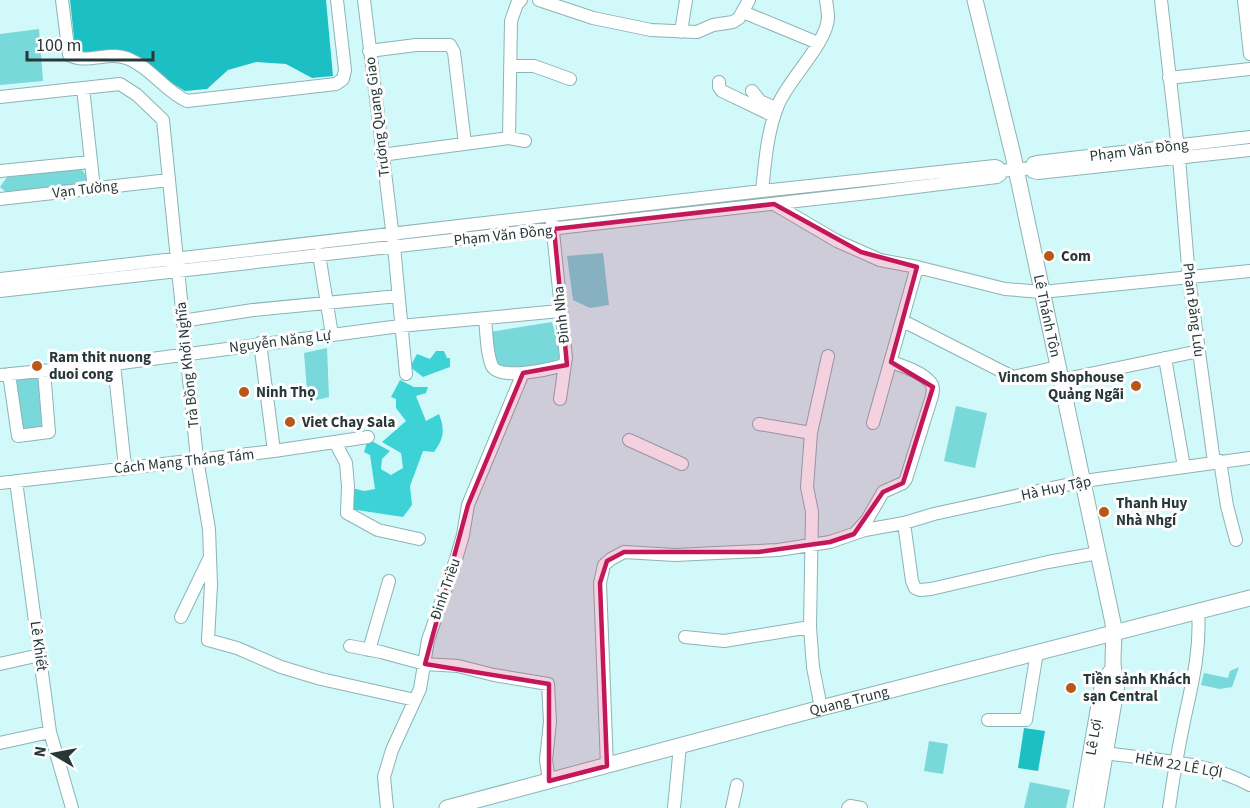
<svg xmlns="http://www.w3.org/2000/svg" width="1250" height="808" font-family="'Source Sans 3',sans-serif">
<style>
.green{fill:#78d8da}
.forest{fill:#3dd3d6}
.water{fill:#1cc0c4}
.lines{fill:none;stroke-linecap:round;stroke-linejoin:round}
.minor-casing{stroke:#8db3b4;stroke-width:14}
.major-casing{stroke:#8db3b4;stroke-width:17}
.minor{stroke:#fff;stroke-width:12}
.major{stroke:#fff;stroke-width:15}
.marked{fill:#c2185b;fill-opacity:0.2;stroke:#c2185b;stroke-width:4.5;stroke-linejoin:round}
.poi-dot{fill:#b95719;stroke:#fdfdfd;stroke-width:2}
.labels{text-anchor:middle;stroke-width:6;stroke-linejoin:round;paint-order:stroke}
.street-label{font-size:15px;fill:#283838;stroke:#fdfdfd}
.poi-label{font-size:15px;font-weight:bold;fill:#283838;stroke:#fdfdfd;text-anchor:start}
</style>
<rect width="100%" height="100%" fill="#d2f9fa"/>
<!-- green -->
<path class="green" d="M 39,29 L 43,81 L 0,85 L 0,34 Z
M 81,169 L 88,177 L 83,186 L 8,194 L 0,187 L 7,177 Z
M 603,253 L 609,305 L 590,308 L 573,300 L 567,256 Z
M 552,322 L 564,366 L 496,374 L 490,332 Z
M 327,348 L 329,397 L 308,402 L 304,353 Z
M 39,376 L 48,431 L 14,435 L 7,380 Z
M 956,406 L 987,413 L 975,468 L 944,461 Z
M 1239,667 L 1232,687 L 1220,689 L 1201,685 L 1204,673 L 1228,678 L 1230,671 Z
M 929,741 L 948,744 L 943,774 L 924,771 Z
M 1030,782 L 1070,790 L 1066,808 L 1024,808 Z"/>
<!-- forest -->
<path class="forest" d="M 436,351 L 444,351 L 447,358 L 450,358 L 450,367 L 423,377 L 410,367 L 417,354 L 430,359 Z
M 400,380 L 414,387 L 428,387 L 426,393 L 416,396 L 426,421 L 439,414 C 445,429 444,439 434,452 L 423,451 L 410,486 L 412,505 L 403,517 L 350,509 L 352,488 L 364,491 L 375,489 L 370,455 L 364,452 L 368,439 L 390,451 L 382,459 L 381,469 L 391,475 L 403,468 L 401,453 L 382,442 L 406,421 L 396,408 L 396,399 L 391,397 Z"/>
<!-- water -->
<path class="water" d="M 70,0 L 326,0 L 333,76 L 312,78 L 286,64 L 256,62 L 228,70 L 207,89 L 185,91 L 116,49 L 81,53 L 75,47 Z
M 1024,728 L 1045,731 L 1038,771 L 1018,768 Z"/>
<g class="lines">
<!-- minor casing -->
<g class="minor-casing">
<path id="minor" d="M 62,0 L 69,55 C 88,65 109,50 129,59 C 151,68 165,91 187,101 L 336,84 L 343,79 L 345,70 L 337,0
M 364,0 L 394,246 L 406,374
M 539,0 L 593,18 L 651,30 L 697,32 L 713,25 L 733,22 L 739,18 L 749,0
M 1161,0 L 1179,158 L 1189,278 L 1214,462
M 1244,0 L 1250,54
M 743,12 L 818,43
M 681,32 L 686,0
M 369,51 L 416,45 L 450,45 L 454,52 L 465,144
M 510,66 L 534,66 L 570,79
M 1169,78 L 1250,69
M 719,82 L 719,87 L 722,91 L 774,116
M 83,88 L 94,189
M 752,91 L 760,101 L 771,106
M 0,97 L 120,84 L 137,95 L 163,120 L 197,459 L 209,529 L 211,585 L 208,640 L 237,648 L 281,667 L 321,679 L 415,700
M 509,138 L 511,21 L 517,4 L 521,0
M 381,155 L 509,138 L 525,141
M 1031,168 L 1033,163 L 1037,162 L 1250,137
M 0,171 L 90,162
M 762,191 C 765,163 767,132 778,105 C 788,80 827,43 828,18 C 828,12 827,6 826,0
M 0,199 L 169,180
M 774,204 L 837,241 L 880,260 L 917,267 L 1005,289 L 1042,292 L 1250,271
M 552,222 L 566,357 L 560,399
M 319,254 L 332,335
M 0,279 L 762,191 L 995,166 L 998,167 L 1001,171 L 1031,168 L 1033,172 L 1038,173 L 1250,150
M 0,291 L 868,193 L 997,177 L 1000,175 L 1001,171
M 485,320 C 487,334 486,353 492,366 C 500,381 550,369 564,365
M 182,321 L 253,310 L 398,296
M 903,321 L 1013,377 L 1058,367
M 260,343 L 274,451
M 1165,358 L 1184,467
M 114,364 L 125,467
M 9,374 L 18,436 L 49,432 L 44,371
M 0,375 L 114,364 L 400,326 L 560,311
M 1061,380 L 1199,351
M 873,423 L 917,267
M 759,424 L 811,433
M 629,440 L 682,464
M 335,442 L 346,463 L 348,486 L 347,513 L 378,530 L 419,539
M 1220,461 L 1227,506 L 1236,540
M 16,481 L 50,732 L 72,808
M 0,483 L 274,451 L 368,437
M 904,523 L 912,581 L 915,588 L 920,590 L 931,589 L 1048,562 L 1098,553
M 855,533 L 867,520 L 883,492 L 903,483 L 906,479 L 932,396 C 933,391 934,386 930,382 C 922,372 903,366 891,362
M 181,617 L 209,559
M 685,637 L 724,641 L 810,627
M 350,646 L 381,652 L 425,664 L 458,666 L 494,675 L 548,684 L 550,722 L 546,760 L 549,781
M 369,650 L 389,581
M 0,664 L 40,655
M 821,708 L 813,667 L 810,627 L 812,512 L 807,487 L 811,433 L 828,356
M 988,720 L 1026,720 L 1037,652
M 0,743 L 50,732
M 1105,753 C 1154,760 1206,761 1250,785
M 607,766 L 600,583 L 604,565 L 611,559 L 624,552 L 675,555 L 778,550 L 830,542 L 865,530 L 904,523 L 934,514 L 1084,481 L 1250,458
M 387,808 L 384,777 L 392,750 L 420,689 L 428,640 L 456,559 L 463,535 L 468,505 L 523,373
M 674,808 L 680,746
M 732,808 L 737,785
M 848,808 L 850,806 L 861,808
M 1169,808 C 1173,779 1178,750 1184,721 C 1192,684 1201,649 1198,611"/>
</g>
<!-- major casing -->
<g class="major-casing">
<g id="major">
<path id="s1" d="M 975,0 L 1013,155 L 1113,623 C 1116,645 1109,662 1117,684 L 1096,808"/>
<path id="s2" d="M 447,808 L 821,708 L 1250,598"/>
<path id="s3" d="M 1081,808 L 1103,682 L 1112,670"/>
</g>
</g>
<!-- minor -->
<use href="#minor" class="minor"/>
<!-- major -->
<use href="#major" class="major"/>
</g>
<!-- marked area -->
<path class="marked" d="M 774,204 L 861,252 L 917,267 L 891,362 L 933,387 L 903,483 L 883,492 L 854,534 L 830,542 L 758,552 L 624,552 L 607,561 L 600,583 L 607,766 L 549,781 L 549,684 L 425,664 L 468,505 L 523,373 L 567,365 L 554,229 Z"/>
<!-- markers -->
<g class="poi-dot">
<circle cx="1049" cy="256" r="6"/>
<circle cx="37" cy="366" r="6"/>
<circle cx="1136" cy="386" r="6"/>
<circle cx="244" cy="392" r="6"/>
<circle cx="290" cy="422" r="6"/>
<circle cx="1104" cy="512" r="6"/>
<circle cx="1071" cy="688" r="6"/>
</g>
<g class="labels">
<!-- street labels -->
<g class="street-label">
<text transform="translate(377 117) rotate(-97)" y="5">Trương Quang Giao</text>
<text transform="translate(1139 150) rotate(-7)" y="5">Phạm Văn Đồng</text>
<text transform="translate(85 189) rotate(-7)" y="5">Vạn Tường</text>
<text transform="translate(503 235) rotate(-6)" y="5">Phạm Văn Đồng</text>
<text transform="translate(1194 310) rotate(83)" y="5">Phan Đăng Lưu</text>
<text transform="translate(561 315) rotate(-96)" y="5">Đinh Nha</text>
<text dy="5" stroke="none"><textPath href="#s1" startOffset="324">Lê Thánh Tôn</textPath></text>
<text transform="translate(280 341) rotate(-7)" y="5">Nguyễn Năng Lự</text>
<text transform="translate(187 365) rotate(-96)" y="5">Trà Bồng Khởi Nghĩa</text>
<text transform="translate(184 461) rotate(-6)" y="5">Cách Mạng Tháng Tám</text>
<text transform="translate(1056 488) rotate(-12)" y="5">Hà Huy Tập</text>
<text transform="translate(445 589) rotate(-71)" y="5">Đinh Triều</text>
<text transform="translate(39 646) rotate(82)" y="5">Lê Khiết</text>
<text dy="5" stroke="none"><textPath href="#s2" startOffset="416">Quang Trung</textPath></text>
<text dy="5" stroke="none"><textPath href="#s3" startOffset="72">Lê Lợi</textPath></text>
<text transform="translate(1179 765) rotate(10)" y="5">HẺM 22 LÊ LỢI</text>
</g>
<!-- poi labels -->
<g class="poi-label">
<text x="1061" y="261">Com</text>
<text x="49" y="362">Ram thit nuong<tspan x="49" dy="17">duoi cong</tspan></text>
<text x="1124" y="382" text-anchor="end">Vincom Shophouse<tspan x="1124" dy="17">Quảng Ngãi</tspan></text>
<text x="256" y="397">Ninh Thọ</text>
<text x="302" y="427">Viet Chay Sala</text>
<text x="1116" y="508">Thanh Huy<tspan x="1116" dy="17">Nhà Nhgí</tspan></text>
<text x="1083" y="684">Tiền sảnh Khách<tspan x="1083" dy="17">sạn Central</tspan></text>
</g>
</g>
<!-- north arrow -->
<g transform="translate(54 754) rotate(280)" stroke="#fdfdfd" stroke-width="4.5" paint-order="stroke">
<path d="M0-4.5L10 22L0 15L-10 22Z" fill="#283838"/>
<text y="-9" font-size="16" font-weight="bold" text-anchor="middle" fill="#283838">N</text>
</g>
<!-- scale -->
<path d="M27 51v9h126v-9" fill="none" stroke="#283838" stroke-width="3"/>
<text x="36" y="51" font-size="18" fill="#283838" stroke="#fdfdfd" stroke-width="4.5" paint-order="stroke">100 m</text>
</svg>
